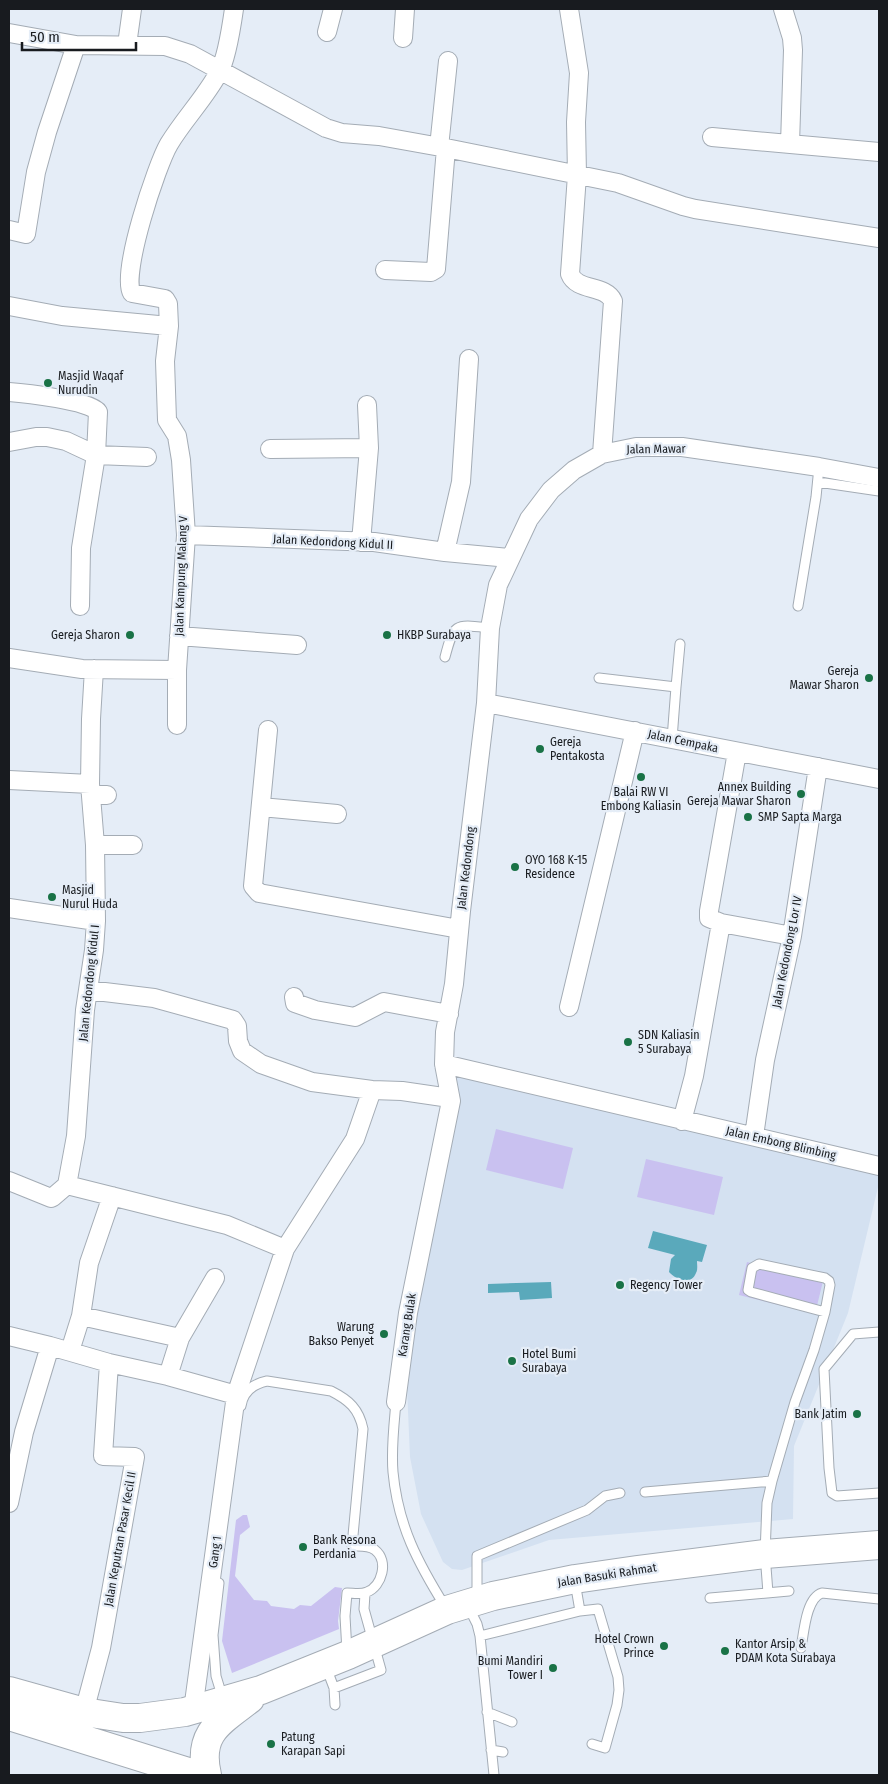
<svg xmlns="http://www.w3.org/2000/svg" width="888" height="1784" font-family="'Fira Sans Condensed',sans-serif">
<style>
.built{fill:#d4e1f1}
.green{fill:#c9c1f0}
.water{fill:#5aa9bb}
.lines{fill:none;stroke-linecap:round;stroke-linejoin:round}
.lane-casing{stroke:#a4acb5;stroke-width:11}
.street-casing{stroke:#a4acb5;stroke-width:20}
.primary-casing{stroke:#a4acb5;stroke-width:30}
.lane{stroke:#fff;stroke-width:9}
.street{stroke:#fff;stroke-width:18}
.primary{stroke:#fff;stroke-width:28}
.poi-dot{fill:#197246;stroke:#e5edf7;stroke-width:2}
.labels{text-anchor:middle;stroke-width:4.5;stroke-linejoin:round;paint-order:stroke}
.poi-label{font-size:12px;fill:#181b1f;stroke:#e5edf7;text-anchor:start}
.street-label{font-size:12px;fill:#181b1f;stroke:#e5edf7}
</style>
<rect width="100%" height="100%" fill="#e5edf7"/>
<!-- built -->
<path class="built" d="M 450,1069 L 879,1170 L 879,1183 L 848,1313 L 794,1446 L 793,1519 L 549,1540 L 462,1570 L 452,1569 L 443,1562 L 421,1514 L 410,1457 L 405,1342 Z"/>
<!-- green -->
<path class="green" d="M 496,1129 L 573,1148 L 563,1189 L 486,1170 Z
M 646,1159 L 723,1177 L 714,1215 L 637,1197 Z
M 747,1262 L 823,1281 L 815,1314 L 739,1295 Z
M 243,1515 L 247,1515 L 250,1527 L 240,1535 L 235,1576 L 254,1600 L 267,1601 L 271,1606 L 294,1609 L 300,1605 L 311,1606 L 335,1587 L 342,1588 L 338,1621 L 339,1629 L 232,1673 L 222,1641 L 236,1520 Z"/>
<!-- water -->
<path class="water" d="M 653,1231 L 707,1245 L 702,1262 L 697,1261 C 697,1264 698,1270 696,1273 C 691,1286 675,1279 669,1272 L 671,1259 L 675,1255 L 648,1248 Z
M 551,1282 L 552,1298 L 520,1300 L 519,1292 L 488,1293 L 488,1284 Z"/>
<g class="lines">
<!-- lane casing -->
<g class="lane-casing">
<path id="lane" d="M 818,482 L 879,491
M 798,606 L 816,497 L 819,467
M 445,657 C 454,622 456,624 490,628
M 599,678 L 676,687 L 672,739
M 676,687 L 680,644
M 879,1332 L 853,1334 L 824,1369 L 829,1468 L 832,1493 L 837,1496 L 879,1493
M 396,1402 C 394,1425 391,1449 393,1472 C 398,1526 418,1563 446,1608
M 241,1406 C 243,1391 253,1384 267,1381 L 331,1391 C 349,1400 359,1409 363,1429 L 352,1546 C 359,1546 369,1545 375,1550 C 389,1561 382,1586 367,1592 C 361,1595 353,1593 347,1593 L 345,1616 L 347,1652
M 645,1492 L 772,1481
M 219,1583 L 213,1635 L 216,1676 L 223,1699
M 768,1593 L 765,1554 L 767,1503 L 772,1481 L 795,1402 L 814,1350 L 825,1312 L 830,1285 L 829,1281 L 825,1278 L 759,1264 L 752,1268 L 748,1290 L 751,1292 L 825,1312
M 477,1598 L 477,1556 L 587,1510 L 605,1496 L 620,1493
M 710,1598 L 789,1591
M 468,1606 L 477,1624 L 480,1636 L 494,1775
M 580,1611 L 598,1609 L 618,1677 L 619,1690 L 617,1705 L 605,1748 L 592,1744
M 480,1636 L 580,1611 L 575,1582
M 801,1648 C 804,1632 806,1598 822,1593 L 879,1599
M 326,1667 L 334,1688 L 335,1705
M 334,1688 L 381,1670 L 364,1609 L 365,1594
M 487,1712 L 512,1722
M 491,1750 L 503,1752"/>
</g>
<!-- street casing -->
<g class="street-casing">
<path id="street" d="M 569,9 L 579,73 L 576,122 L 577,175 L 570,274 C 577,292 605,284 613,301 L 602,454
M 783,9 L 792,38 L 793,50 L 790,144
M 327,32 L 333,9
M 9,33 L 76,45 L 165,46 L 190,54 L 326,128 L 342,133 L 379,136 L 446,148 L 618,183 L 683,206 L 695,209 L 879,238
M 403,38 L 405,9
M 127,45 L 132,9
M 712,137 L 879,152
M 439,147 L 448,61
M 9,230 L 26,234 L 36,172 L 47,132 L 76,45
M 385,270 L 431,272 L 436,269 L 446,148
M 9,306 L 62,316 L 169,326
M 9,392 C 24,393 92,401 98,412 L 96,455 L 81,548 L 80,606
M 9,442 L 36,437 L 47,437 L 66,441 L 96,455 L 147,457
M 270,449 L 369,448
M 186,535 L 374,542 L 445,552 L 509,558
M 361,542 L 369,448 L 367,405
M 445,552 L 461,482 L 469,359
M 179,636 L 297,645
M 9,658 L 82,669 L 177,670 L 186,535 L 181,460 L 177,436 L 167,420 L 165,361 L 169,326 L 168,304 L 165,299 L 132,293 C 120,275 157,164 169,144 C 184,119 205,98 219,72 C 226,60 232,23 234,9
M 486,703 L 879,779
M 177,725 L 177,670
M 268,730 L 253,886 L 259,893 L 459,929
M 9,780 L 90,784
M 92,795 L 107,795
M 261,807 L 337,814
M 95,845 L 133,845
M 9,908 L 96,921
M 721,923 L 792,936
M 88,990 L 154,998 L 233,1020 L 237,1026 L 238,1041 L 242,1051 L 261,1064 L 312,1082 L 372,1090 L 402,1091 L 443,1097 L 448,1091
M 294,997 L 295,1003 L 315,1010 L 355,1017 L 384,1002 L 449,1014
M 569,1007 L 635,731
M 444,1064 L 879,1166
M 682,1121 L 694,1076 L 721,923 L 709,918 L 709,911 L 737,752
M 754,1136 L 765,1060 L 792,936 L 818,767
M 9,1181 L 51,1198 L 53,1197 L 67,1185 L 76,1136 L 85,1010 L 94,950 L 96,921 L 95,845 L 90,784 L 91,719 L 94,669
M 67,1185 L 227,1225 L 285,1249
M 81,1316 L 180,1338
M 9,1336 L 50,1346 L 109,1363 L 168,1376 L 236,1395
M 70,1351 L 81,1316 L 89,1263 L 112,1196
M 168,1376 L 180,1338 L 215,1278
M 396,1402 L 408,1313 L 451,1101 L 444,1064 L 445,1032 L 454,984 L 461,911 L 486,703 L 490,628 L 498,585 L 529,519 L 551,490 L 574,470 L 602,454 L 636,447 L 682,447 L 819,467 L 879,478
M 9,1503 L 24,1432 L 50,1346
M 193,1710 L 236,1395 L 285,1249 L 355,1139 L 372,1090
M 84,1712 L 101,1648 L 135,1457 L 103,1456 L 109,1363"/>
</g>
<!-- primary casing -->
<g class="primary-casing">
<path id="primary" d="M 9,1691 L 84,1712 L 123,1718 L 140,1718 L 185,1712 L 261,1690 L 348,1655 L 447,1610 L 493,1596 L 575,1579 L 637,1570 L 765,1554 L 879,1545
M 9,1716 L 198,1775
M 207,1775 C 197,1733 220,1722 250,1699"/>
</g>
<!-- lane -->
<use href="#lane" class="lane"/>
<!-- street -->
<use href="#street" class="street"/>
<!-- primary -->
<use href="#primary" class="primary"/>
</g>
<!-- markers -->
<g class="poi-dot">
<circle cx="48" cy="383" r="5"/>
<circle cx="130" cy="635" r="5"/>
<circle cx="387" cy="635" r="5"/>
<circle cx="869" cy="678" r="5"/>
<circle cx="540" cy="749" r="5"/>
<circle cx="641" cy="777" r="5"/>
<circle cx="801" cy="794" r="5"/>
<circle cx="748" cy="817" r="5"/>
<circle cx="515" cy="867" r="5"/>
<circle cx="52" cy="897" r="5"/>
<circle cx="628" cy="1042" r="5"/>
<circle cx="620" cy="1285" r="5"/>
<circle cx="384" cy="1334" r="5"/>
<circle cx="512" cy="1361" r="5"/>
<circle cx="857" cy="1414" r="5"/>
<circle cx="303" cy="1547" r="5"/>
<circle cx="664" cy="1646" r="5"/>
<circle cx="725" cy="1651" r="5"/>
<circle cx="553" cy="1668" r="5"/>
<circle cx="271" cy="1744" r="5"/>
</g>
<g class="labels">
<!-- poi labels -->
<g class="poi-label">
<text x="58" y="380">Masjid Waqaf<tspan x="58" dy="14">Nurudin</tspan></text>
<text x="120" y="639" text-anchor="end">Gereja Sharon</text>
<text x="397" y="639">HKBP Surabaya</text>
<text x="859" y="675" text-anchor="end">Gereja<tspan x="859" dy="14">Mawar Sharon</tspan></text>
<text x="550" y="746">Gereja<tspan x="550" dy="14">Pentakosta</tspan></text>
<text x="791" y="791" text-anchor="end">Annex Building<tspan x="791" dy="14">Gereja Mawar Sharon</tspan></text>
<text x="641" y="796" text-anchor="middle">Balai RW VI<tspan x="641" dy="14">Embong Kaliasin</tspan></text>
<text x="758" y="821">SMP Sapta Marga</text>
<text x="525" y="864">OYO 168 K-15<tspan x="525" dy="14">Residence</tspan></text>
<text x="62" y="894">Masjid<tspan x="62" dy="14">Nurul Huda</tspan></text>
<text x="638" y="1039">SDN Kaliasin<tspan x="638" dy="14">5 Surabaya</tspan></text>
<text x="630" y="1289">Regency Tower</text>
<text x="374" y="1331" text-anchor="end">Warung<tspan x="374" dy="14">Bakso Penyet</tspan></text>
<text x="522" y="1358">Hotel Bumi<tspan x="522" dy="14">Surabaya</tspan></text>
<text x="847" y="1418" text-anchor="end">Bank Jatim</text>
<text x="313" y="1544">Bank Resona<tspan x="313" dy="14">Perdania</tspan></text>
<text x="654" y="1643" text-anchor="end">Hotel Crown<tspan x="654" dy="14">Prince</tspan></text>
<text x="735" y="1648">Kantor Arsip &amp;<tspan x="735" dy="14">PDAM Kota Surabaya</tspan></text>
<text x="543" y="1665" text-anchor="end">Bumi Mandiri<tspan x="543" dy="14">Tower I</tspan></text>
<text x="281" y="1741">Patung<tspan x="281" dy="14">Karapan Sapi</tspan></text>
</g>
<!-- street labels -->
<g class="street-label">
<text transform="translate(656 449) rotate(-1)" y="4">Jalan Mawar</text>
<text transform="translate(333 542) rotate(3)" y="4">Jalan Kedondong Kidul II</text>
<text transform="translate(181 576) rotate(-88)" y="4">Jalan Kampung Malang V</text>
<text transform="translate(683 741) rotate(12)" y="4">Jalan Cempaka</text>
<text transform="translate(466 868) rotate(-83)" y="4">Jalan Kedondong</text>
<text transform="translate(787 952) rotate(-79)" y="4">Jalan Kedondong Lor IV</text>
<text transform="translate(89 983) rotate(-84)" y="4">Jalan Kedondong Kidul I</text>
<text transform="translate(781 1143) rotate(13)" y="4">Jalan Embong Blimbing</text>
<text transform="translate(407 1325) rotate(-81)" y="4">Karang Bulak</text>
<text transform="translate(120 1539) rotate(-80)" y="4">Jalan Keputran Pasar Kecil II</text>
<text transform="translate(215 1552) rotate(-82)" y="4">Gang 1</text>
<text transform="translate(607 1575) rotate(-9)" y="4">Jalan Basuki Rahmat</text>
</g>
</g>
<!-- border -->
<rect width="888" height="1784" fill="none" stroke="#181b1f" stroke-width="20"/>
<!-- scale -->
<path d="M22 42v8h114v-8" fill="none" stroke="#181b1f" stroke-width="2.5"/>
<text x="30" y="42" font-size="15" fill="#181b1f" stroke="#e5edf7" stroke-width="4" paint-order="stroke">50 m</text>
</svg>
